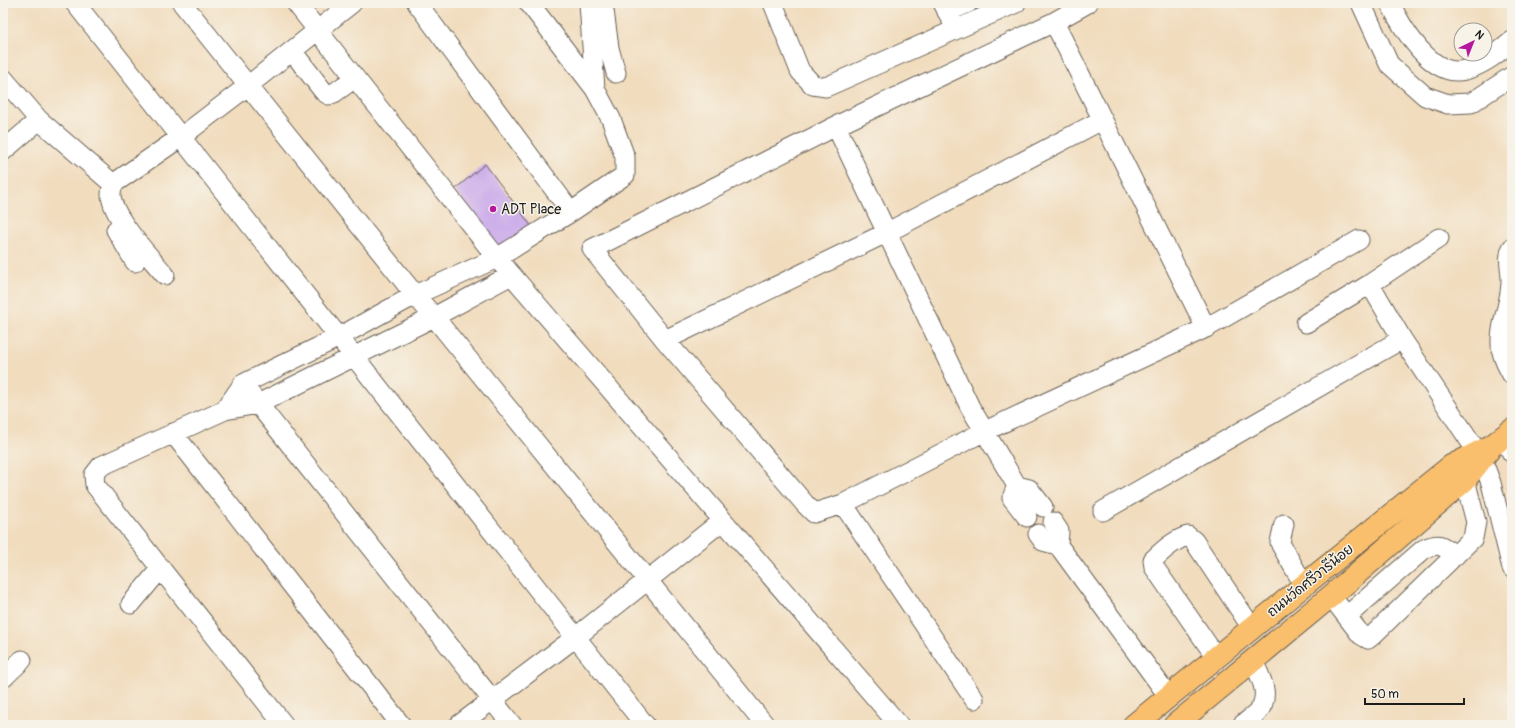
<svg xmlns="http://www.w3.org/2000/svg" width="1515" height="728" font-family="Pangolin,'Playpen Sans Thai',sans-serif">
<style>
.building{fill:#c7a5ea}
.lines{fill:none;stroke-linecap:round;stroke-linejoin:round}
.minor-casing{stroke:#675f54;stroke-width:21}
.major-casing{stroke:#675f54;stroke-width:24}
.minor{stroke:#fff;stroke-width:19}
.major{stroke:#f9bf6d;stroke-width:22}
.poi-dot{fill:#b5179e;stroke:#f7f3e8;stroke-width:1.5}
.labels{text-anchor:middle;stroke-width:3;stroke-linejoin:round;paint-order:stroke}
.poi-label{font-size:14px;fill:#1c1c1c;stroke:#f7f3e8;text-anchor:start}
.street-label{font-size:14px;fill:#1c1c1c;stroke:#f7f3e8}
</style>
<rect width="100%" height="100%" fill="#f7f3e8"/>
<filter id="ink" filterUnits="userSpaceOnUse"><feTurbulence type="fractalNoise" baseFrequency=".025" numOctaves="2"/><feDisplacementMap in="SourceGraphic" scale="8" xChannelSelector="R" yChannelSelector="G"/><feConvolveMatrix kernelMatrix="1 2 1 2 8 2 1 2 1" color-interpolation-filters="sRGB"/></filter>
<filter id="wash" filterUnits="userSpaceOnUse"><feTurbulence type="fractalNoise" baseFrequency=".012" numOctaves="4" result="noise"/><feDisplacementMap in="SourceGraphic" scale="16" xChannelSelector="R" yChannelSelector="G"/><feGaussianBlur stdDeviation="0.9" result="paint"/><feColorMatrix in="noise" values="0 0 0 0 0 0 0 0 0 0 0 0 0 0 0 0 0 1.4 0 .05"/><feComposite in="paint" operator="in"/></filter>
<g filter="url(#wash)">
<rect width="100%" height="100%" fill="#f1dcbd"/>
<g id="blocks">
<!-- building -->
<path class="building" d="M 485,164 L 532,227 L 501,251 L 454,190 Z"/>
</g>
</g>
<g filter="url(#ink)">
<use href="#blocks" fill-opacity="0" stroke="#675f54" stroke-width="1"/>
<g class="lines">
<!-- minor casing -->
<g class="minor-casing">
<path id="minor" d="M 75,3 L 645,725
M 182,3 L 415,295 L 434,317 L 765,725
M 296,3 L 497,258 L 899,725
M 417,3 L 571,212
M 589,3 L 595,89
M 603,3 L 609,48 L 616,73
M 773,3 L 800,71 L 813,85 L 826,87 L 1016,3
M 943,3 L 956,29
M 1361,3 L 1389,64 L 1425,96 L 1448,104 L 1471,103 L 1512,76
M 1390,3 C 1402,28 1432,79 1465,70 C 1484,65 1498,53 1512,41
M 947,12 L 968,3
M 1054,22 L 1206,328 L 983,432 L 843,504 L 814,513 L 805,504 L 665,340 L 592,249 L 836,126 Z
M 1054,22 L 1088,3
M 292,51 L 324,92 L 329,95 L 334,93 L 355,78
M 3,78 L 39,120 L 113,184
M 836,126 L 970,407 L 1017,486
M 3,151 L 39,120
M 116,230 L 135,262
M 1512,248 C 1507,258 1511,268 1511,279 C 1512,301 1500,322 1501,343 C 1501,355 1507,366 1512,375
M 165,275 C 150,257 111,216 111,194 C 111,191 112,187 113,184 L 181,137 L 249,85 L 352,3
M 1370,284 L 1402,339 L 1482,459 L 1491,483 L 1512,568
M 1306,323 L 1370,284 L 1439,238
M 1206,328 L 1359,240
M 665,340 L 886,233 L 1102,120
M 251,395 L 512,725
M 225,410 L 243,384 L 339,337 L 415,295 L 497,258 L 571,212 L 625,175 L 625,157 L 611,119 L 595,89 L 529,3
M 173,433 L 401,725
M 1503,437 L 1512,453
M 843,504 L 974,699
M 1103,511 L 1402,339
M 1027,517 L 1012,498 L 1017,486 L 1029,489 L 1043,507
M 1284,524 L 1280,542 L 1281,545 L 1304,585
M 1038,534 L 1043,541 L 1058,545 L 1059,531 L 1053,522
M 1058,545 L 1169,697
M 1331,596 L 1361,635 L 1368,639 L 1373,635 L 1473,538 L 1476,522 L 1465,480
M 131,604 L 161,568
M 1347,616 L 1424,549 C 1440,542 1442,545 1455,556
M 1216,657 L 1154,567 L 1153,560 C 1162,551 1175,539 1188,536 L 1194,541 L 1252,628
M 3,678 L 22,660
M 284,725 L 95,485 L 94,475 L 101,466 L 225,410 L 258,404 L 434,317 L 511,275
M 459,725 L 576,637 L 722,521
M 1242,725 C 1247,721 1253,717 1257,713 C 1272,696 1261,678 1253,661"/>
</g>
<!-- major casing -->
<g class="major-casing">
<path id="major" d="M 1134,725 L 1314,577 L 1451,466 L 1493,445 L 1512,430
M 1175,725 L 1331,596 L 1465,480 L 1489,450"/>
</g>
<!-- minor -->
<use href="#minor" class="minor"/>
<!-- major -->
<use href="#major" class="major"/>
</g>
</g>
<!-- markers -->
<circle class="poi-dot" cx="493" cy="209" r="4"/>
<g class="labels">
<!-- poi labels -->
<g class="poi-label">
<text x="501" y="214">ADT Place</text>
</g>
<!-- street labels -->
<g class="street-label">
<text transform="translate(1310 580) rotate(-39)" y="5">ถนนวัดศรีวารีน้อย</text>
</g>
</g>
<!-- margin -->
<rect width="1515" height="728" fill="none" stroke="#f7f3e8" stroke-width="16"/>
<!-- north arrow -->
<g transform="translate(1473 42) rotate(43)"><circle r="19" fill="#f7f3e8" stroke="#9f9d96"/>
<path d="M0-3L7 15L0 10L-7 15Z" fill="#b5179e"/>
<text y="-6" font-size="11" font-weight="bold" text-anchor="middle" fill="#1c1c1c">N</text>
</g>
<!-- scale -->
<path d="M1365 698v6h99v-6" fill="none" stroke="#1c1c1c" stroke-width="2"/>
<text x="1371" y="698" font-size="12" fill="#1c1c1c" stroke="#f7f3e8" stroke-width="3" paint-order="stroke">50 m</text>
</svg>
